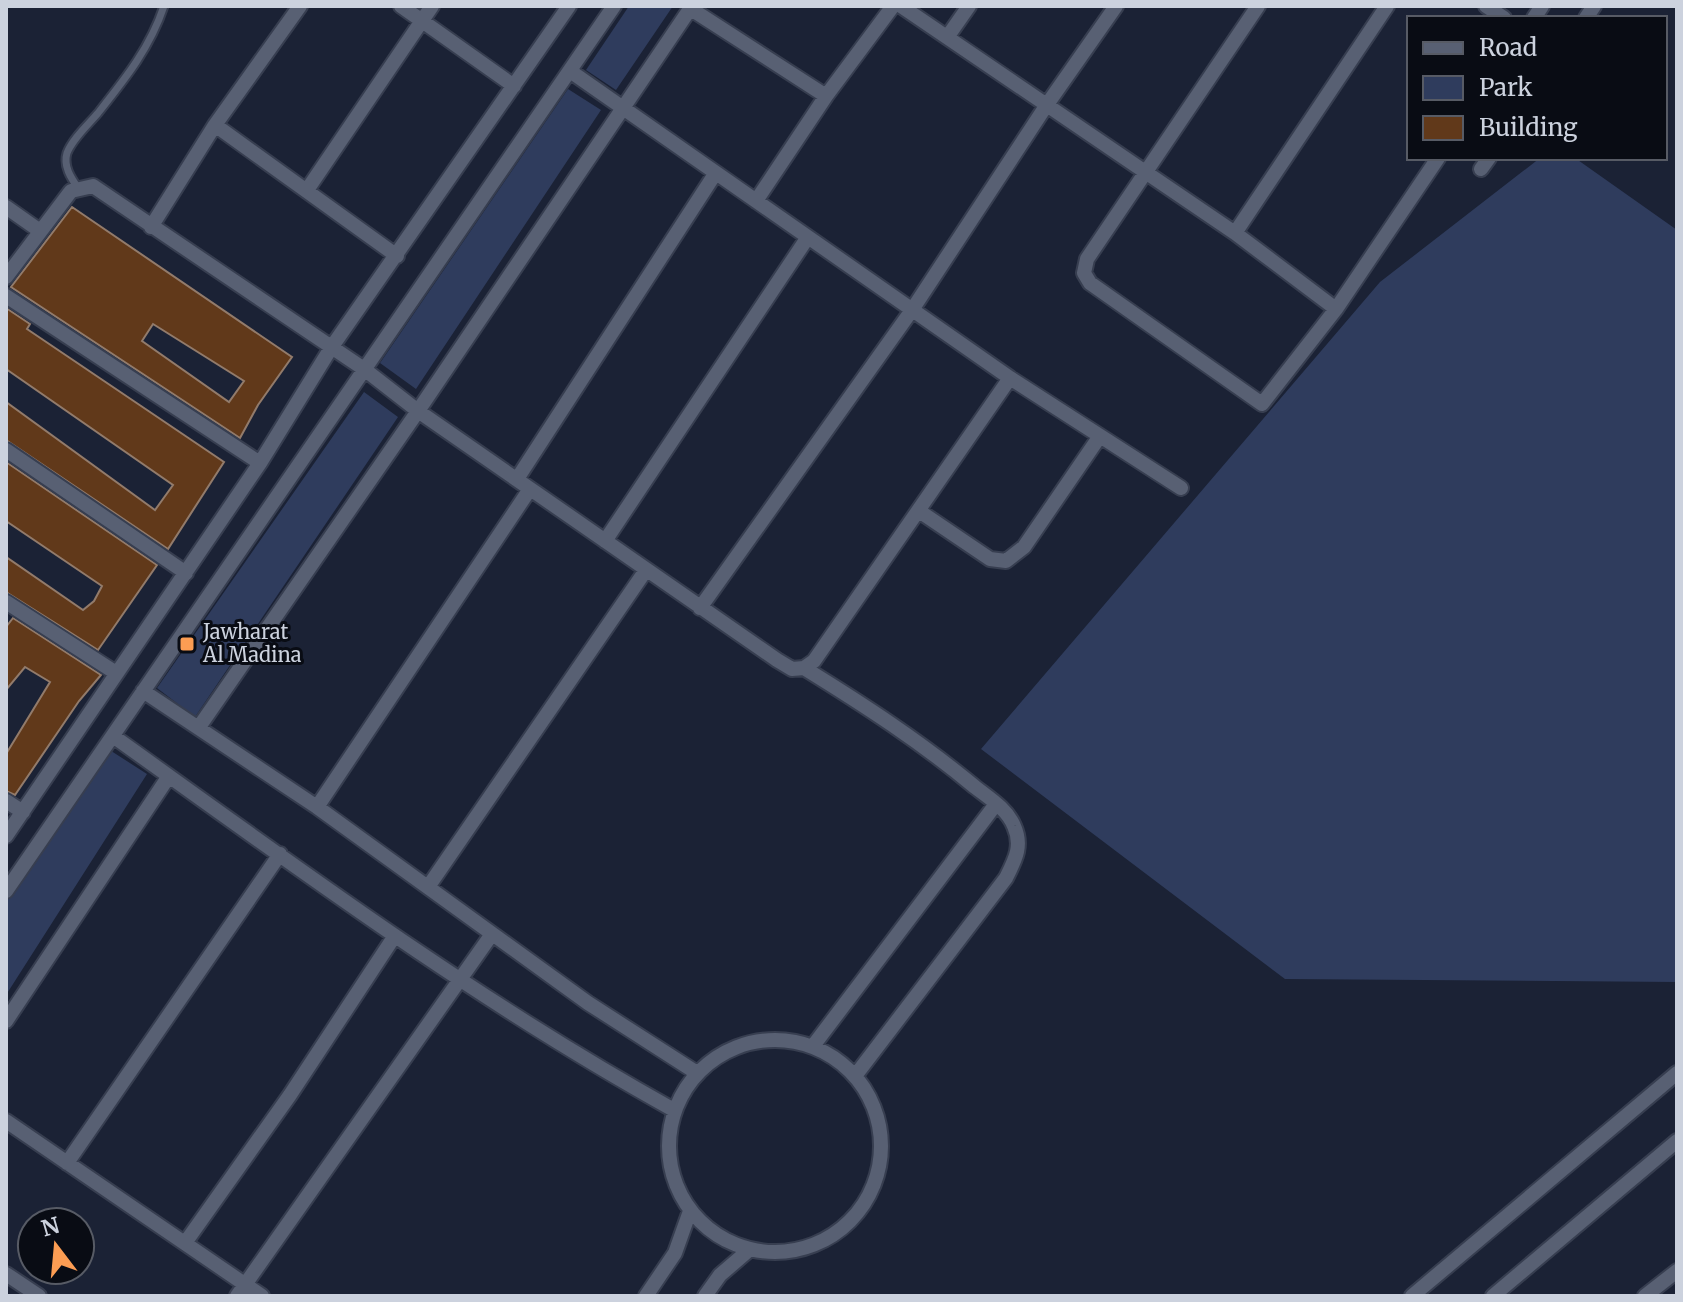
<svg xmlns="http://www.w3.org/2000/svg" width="1683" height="1302" font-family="Merriweather,serif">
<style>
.green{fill:#2f3c5d}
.building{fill:#61391a;stroke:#927b6b;stroke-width:2;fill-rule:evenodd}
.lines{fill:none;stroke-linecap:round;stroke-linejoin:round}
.lane-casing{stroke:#373e50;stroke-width:11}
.street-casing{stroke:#373e50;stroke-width:18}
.lane{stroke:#586073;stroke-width:7}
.street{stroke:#586073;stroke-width:14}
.poi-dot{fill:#fc9d53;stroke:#090c14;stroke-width:3}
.labels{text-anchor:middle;stroke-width:6;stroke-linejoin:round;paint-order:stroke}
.poi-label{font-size:20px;fill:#ccd2de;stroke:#090c14;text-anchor:start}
</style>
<rect width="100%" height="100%" fill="#1b2235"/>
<!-- green -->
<path class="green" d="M 629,6 L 673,6 L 616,90 L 586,70 Z
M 568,89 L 601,110 L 416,389 L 380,363 Z
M 1540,158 L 1575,158 L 1677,230 L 1677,982 L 1285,979 L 981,749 L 1380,282 Z
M 364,392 L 398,417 L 195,717 L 157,688 Z
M 105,747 L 147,774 L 6,995 L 6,899 Z"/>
<!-- building -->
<path class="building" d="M 72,207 L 292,357 L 258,405 L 240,438 L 11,287 ZM 153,324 L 244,381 L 229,402 L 142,341 Z
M 6,308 L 30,324 L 27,329 L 224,462 L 168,549 L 6,440 L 6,402 L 155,510 L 173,485 L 6,369 Z
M 6,462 L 157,565 L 98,650 L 6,592 L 6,557 L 83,610 L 94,601 L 102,586 L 6,521 Z
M 13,618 L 101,675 L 79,701 L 15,795 L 6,791 L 6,754 L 50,682 L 25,667 L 6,690 L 6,627 Z"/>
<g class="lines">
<!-- lane casing -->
<g class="lane-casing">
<path id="lane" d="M 78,188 C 71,178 63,166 67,153 C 73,138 88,125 98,113 C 125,79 150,48 164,6"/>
</g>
<!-- street casing -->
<g class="street-casing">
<path id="street" d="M 401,6 L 514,86
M 901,6 L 1235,233 L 1336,309
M 1258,6 L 1087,259 L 1084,273 L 1090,283 L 1262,404 L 1336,309 L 1438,158
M 1486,6 L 1504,18
M 691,9 L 826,96
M 1534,18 L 1542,6
M 1586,18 L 1594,6
M 948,36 L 969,6
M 570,71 L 1010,378 L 1181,488
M 215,125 L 397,256
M 1481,169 L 1489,158
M 307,190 L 432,6
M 756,201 L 826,96 L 893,6
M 6,207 L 40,231
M 151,227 L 215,125 L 300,6
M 1235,233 L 1387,6
M 6,277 L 71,191 L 93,186 L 364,369 L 418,411 L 777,660 L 792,669 L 804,668 C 864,705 921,742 975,787 C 989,798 1007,809 1014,826 C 1023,846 1015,860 1006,878 L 855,1076
M 6,296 L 260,463
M 6,450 L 186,573
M 517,479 L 715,174
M 919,511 L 990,559 L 1006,561 L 1024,547 L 1100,436
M 605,541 L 808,237
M 6,602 L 116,673
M 700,608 L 912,310 L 1046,106 L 1116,6
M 804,668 L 814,661 L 1010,378
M 143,691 L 317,807 L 588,1003 L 697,1073
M 199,727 L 418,411 L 692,6
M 113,736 C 296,867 477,1001 674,1110
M 6,801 L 23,812
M 317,807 L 530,489
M 6,836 L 260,463 L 331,348 L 569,6
M 428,887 L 646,570
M 6,891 L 614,6
M 6,1021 L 169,776
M669 1146a106 106 0 1 1 212 0a106 106 0 1 1-212 0Z
M 813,1046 L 996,804
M 6,1121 L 262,1296
M 67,1163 L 280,854
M 185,1243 L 290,1095 L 394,937
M 6,1274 L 39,1296
M 237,1296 L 492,934
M 646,1296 L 675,1253 L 690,1211
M 705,1296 L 720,1275 L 749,1250
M 1412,1296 L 1677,1073
M 1493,1296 L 1677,1141
M 1645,1296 L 1677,1271"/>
</g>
<!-- lane -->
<use href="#lane" class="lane"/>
<!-- street -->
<use href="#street" class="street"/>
</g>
<!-- markers -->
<rect class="poi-dot" x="179" y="636" width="16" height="16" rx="4"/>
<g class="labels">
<!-- poi labels -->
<g class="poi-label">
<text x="203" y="639">Jawharat<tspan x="203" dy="23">Al Madina</tspan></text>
</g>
</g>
<!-- border -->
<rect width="1683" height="1302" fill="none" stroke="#ccd2de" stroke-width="16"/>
<!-- legend -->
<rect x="1407" y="16" width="260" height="144" fill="#090c14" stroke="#575b65" stroke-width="2"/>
<rect x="1423" y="42" width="40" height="12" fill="#586073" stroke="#575b65" stroke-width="2"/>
<text x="1479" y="56" font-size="24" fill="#ccd2de">Road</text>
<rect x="1423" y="76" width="40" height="24" fill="#2f3c5d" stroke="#575b65" stroke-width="2"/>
<text x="1479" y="96" font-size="24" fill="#ccd2de">Park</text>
<rect x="1423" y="116" width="40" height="24" fill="#61391a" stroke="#575b65" stroke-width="2"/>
<text x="1479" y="136" font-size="24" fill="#ccd2de">Building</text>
<!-- north arrow -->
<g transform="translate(56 1246) rotate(344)"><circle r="38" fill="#090c14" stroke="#575b65" stroke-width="2"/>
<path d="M0-6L14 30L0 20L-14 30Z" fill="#fc9d53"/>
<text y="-12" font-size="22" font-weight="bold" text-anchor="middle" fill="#ccd2de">N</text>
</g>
</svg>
